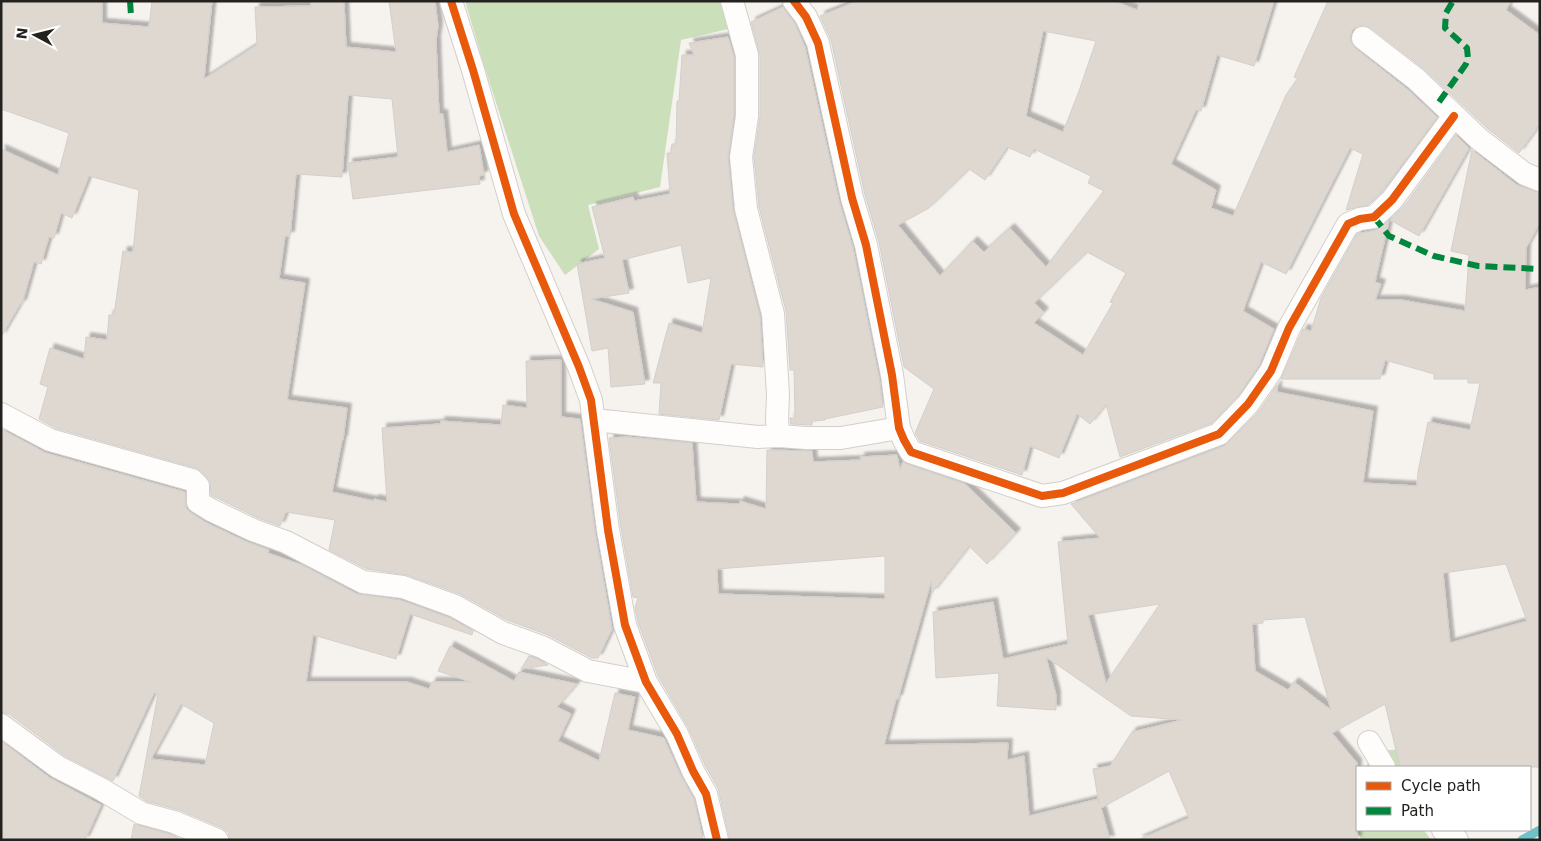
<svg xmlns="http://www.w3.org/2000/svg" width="1541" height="841" font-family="'DejaVu Sans',sans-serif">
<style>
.green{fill:#cbdfbb}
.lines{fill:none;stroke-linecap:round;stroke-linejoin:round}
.stream{stroke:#6fc1ca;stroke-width:9}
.building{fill:#dfd8d1;stroke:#d2cfcc;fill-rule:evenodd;filter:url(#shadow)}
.street-casing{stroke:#d2cfcc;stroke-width:24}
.street{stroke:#fefdfc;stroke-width:22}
.quiet{stroke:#00873e;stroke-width:6;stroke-dasharray:12 6;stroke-linecap:butt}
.cycleway-casing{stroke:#fff;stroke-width:11}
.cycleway{stroke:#e8590c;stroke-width:8}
</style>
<defs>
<filter id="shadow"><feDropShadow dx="4.5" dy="-4.5" stdDeviation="1" flood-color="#0004"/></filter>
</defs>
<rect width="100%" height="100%" fill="#f6f2ee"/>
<!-- green -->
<path class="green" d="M 465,1 L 727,1 L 737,27 L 681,40 L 660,187 L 588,205 L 599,249 L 565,275 L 539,236 L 483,62 Z
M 1417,747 L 1403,767 L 1366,767 L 1373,752 Z
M 1357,784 L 1357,830 L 1424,830 L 1431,840 L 1362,840 L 1344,811 Z"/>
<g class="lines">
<!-- stream -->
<path class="stream" d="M 1522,840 L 1540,830"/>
</g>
<!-- building -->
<path class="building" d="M 1,1 L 102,1 L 102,23 L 149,27 L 152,1 L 212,1 L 204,79 L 257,45 L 255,7 L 311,6 L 311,1 L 344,1 L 346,47 L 396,52 L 389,1 L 435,1 L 438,26 L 436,41 L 439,114 L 443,114 L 447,152 L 479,145 L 484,175 L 479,176 L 480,184 L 353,199 L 348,163 L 398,157 L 392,99 L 348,95 L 342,177 L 296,174 L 290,236 L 285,236 L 279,279 L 305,283 L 287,400 L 347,408 L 343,440 L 342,440 L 332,492 L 374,501 L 374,499 L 387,502 L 382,428 L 440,424 L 441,421 L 501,425 L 503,405 L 527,408 L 526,361 L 561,360 L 561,417 L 580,419 L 595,532 L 612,629 L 598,658 L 592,658 L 548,635 L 507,620 L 460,594 L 407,575 L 367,569 L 329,550 L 335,520 L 286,512 L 280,526 L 258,518 L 211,495 L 210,481 L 201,471 L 196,468 L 55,428 L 39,419 L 48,387 L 40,384 L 50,348 L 84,359 L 86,337 L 107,340 L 109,315 L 114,315 L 123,251 L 133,252 L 139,190 L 89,176 L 72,218 L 61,213 L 54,238 L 49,237 L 41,264 L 34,262 L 22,304 L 20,304 L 1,337 L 1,149 L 58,175 L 69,133 L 1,109 Z
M 857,1 L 1114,1 L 1137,10 L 1140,1 L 1274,1 L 1254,66 L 1217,55 L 1201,111 L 1196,110 L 1171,164 L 1216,190 L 1211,208 L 1233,216 L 1286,95 L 1298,78 L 1294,77 L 1328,1 L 1511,1 L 1506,10 L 1540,35 L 1540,124 L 1519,153 L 1488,129 L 1424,69 L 1371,28 L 1364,25 L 1358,26 L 1352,30 L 1350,37 L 1351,42 L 1355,48 L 1407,89 L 1437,117 L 1382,191 L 1368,205 L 1346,210 L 1363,154 L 1350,148 L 1286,274 L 1261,262 L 1243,311 L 1274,329 L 1259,365 L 1238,396 L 1212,423 L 1120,457 L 1106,404 L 1090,424 L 1077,414 L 1059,458 L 1030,446 L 1022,475 L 920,441 L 915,433 L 934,389 L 904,367 L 879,242 L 865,195 L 831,40 L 820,16 ZM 1043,31 L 1096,41 L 1079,91 L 1063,132 L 1026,116 ZM 1007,147 L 1030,157 L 1034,149 L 1091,176 L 1088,183 L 1104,191 L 1046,267 L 1010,228 L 984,252 L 973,241 L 940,276 L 898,225 L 929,208 L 969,169 L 985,180 ZM 1087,252 L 1126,273 L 1110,302 L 1113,303 L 1083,355 L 1034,323 L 1044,312 L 1034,303 Z
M 783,7 L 795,24 L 805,47 L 839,201 L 853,248 L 879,377 L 883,407 L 825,419 L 825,420 L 812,421 L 812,425 L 791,424 L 790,418 L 795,418 L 794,370 L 790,370 L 786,311 L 759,207 L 754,157 L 760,116 L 760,55 L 751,22 Z
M 728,37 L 734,57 L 734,115 L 728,158 L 733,210 L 760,316 L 763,367 L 731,364 L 719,420 L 659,414 L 661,383 L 653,383 L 669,323 L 702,333 L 711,278 L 688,283 L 681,245 L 622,260 L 629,293 L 591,299 L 633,312 L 645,384 L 611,387 L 608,348 L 592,351 L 577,264 L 605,258 L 592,207 L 633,197 L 634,201 L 670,194 L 667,153 L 671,153 L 672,144 L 676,144 L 677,101 L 679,101 L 682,55 L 694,55 L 689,43 Z
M 1456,135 L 1469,148 L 1419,236 L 1390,220 L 1403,208 Z
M 1472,150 L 1517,185 L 1540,193 L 1540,223 L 1526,248 L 1525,290 L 1540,287 L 1540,767 L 1400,767 L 1385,704 L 1332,733 L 1357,763 L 1357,840 L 1138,840 L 1189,818 L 1169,771 L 1101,808 L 1110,840 L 730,840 L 718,788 L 705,765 L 688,727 L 658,676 L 638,622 L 635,608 L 638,598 L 633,597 L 621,528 L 609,438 L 627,437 L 692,443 L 696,502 L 739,504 L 740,501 L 766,509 L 767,450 L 812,451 L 813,462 L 861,460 L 860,457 L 897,455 L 900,470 L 903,462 L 907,464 L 965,484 L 1016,533 L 987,564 L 969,546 L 932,593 L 931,582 L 898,699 L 896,699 L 884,745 L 1008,743 L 1007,760 L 1024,756 L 1029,816 L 1098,799 L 1099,804 L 1093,769 L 1110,766 L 1132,732 L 1182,720 L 1131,716 L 1046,657 L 1056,695 L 1056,710 L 997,706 L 999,673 L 936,678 L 933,612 L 993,602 L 1003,659 L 1068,644 L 1058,542 L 1100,538 L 1071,504 L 1224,446 L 1258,413 L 1277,385 L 1277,392 L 1373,411 L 1363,483 L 1417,486 L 1418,472 L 1428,422 L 1470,430 L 1480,383 L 1468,383 L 1468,379 L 1434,379 L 1434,374 L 1385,360 L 1380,379 L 1281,379 L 1303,329 L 1311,331 L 1321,298 L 1357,234 L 1376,230 L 1389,221 L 1375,282 L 1381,284 L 1375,300 L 1401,300 L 1465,311 L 1469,255 L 1451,251 ZM 885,556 L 885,599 L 718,594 L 717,569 ZM 1506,564 L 1527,621 L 1450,643 L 1443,573 ZM 1160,604 L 1106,683 L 1088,615 ZM 1305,617 L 1331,710 L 1294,682 L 1288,690 L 1255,671 L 1252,624 L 1263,623 L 1263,620 Z
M 1,429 L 46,453 L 185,492 L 186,508 L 191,513 L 205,522 L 247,542 L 269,550 L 268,553 L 302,565 L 357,594 L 400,600 L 450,618 L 473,631 L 472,635 L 410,614 L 396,659 L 313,635 L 306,682 L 407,682 L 429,689 L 432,682 L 471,682 L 438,671 L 450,646 L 514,681 L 519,672 L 577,684 L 557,707 L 571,714 L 558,741 L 599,761 L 615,693 L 635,697 L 628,730 L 664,738 L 681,776 L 694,799 L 703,840 L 230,840 L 228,832 L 222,828 L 179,810 L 146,801 L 139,796 L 158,694 L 154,693 L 113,781 L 65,756 L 9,714 L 1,712 ZM 181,704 L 214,723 L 205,765 L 151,759 Z
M 529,656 L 537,659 L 548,665 L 521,669 Z
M 1,741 L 50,778 L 101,805 L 85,840 L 1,840 Z
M 134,824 L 170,834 L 182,840 L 131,840 Z"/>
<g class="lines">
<!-- street casing -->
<g class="street-casing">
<path id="street" d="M 451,1 L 473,70 L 514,214 L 579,367 L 591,400 L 608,530 L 625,625 L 646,682 L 677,734 L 693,771 L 706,794 L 717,840
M 732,1 L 747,55 L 747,116 L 741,157 L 746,209 L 773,314 L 778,394 L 777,421 L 779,436 L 806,438 L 841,438 L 899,428
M 794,1 L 806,17 L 818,43 L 852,198 L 866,245 L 892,375 L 899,428 L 904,440 L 911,452 L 1042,496 L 1063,493 L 1219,434 L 1248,404 L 1271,371 L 1289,328 L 1348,224 L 1360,219 L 1374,217 L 1392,200 L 1454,116
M 1363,38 L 1416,79 L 1479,139 L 1525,174 L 1540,180
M 1,414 L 50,440 L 192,480 L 198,486 L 198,502 L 211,510 L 253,530 L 286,542 L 363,582 L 403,587 L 455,606 L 503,633 L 542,647 L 588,671 L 646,682
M 594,420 L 758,437 L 779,436
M 1,725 L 58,767 L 101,789 L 141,813 L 174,822 L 217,840
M 1369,742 L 1384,767
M 1443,830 L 1457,840"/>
</g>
<!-- street -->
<use href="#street" class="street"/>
<!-- quiet -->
<path class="quiet" d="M 130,1 L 131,15
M 1439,102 L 1466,64 L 1468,59 L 1467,48 L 1445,28 L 1446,13 L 1453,1
M 1374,217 L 1389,236 L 1434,256 L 1478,266 L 1540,269"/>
<!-- cycleway casing -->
<g class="cycleway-casing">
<path id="cycleway" d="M 451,1 L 473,70 L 514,214 L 579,367 L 591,400 L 608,530 L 625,625 L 646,682 L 677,734 L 693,771 L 706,794 L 717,840
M 794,1 L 806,17 L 818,43 L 852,198 L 866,245 L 892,375 L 899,428 L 904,440 L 911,452 L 1042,496 L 1063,493 L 1219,434 L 1248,404 L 1271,371 L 1289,328 L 1348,224 L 1360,219 L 1374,217 L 1392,200 L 1454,116"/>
</g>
<!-- cycleway -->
<use href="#cycleway" class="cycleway"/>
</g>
<!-- border -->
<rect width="1541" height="841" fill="none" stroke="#24221f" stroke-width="5"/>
<!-- legend -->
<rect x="1356" y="766" width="175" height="65" fill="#ffffff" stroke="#a7a7a5"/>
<rect x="1366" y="782" width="25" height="8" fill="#e8590c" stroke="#a7a7a5"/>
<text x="1401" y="791" font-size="15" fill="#24221f">Cycle path</text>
<rect x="1366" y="807" width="25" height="8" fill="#00873e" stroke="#a7a7a5"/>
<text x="1401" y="816" font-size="15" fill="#24221f">Path</text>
<!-- north arrow -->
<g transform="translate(35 35) rotate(277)" stroke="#ffffff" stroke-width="4" paint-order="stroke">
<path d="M0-4L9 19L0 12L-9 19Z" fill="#24221f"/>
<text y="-8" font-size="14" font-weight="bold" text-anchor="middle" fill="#24221f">N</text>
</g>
</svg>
